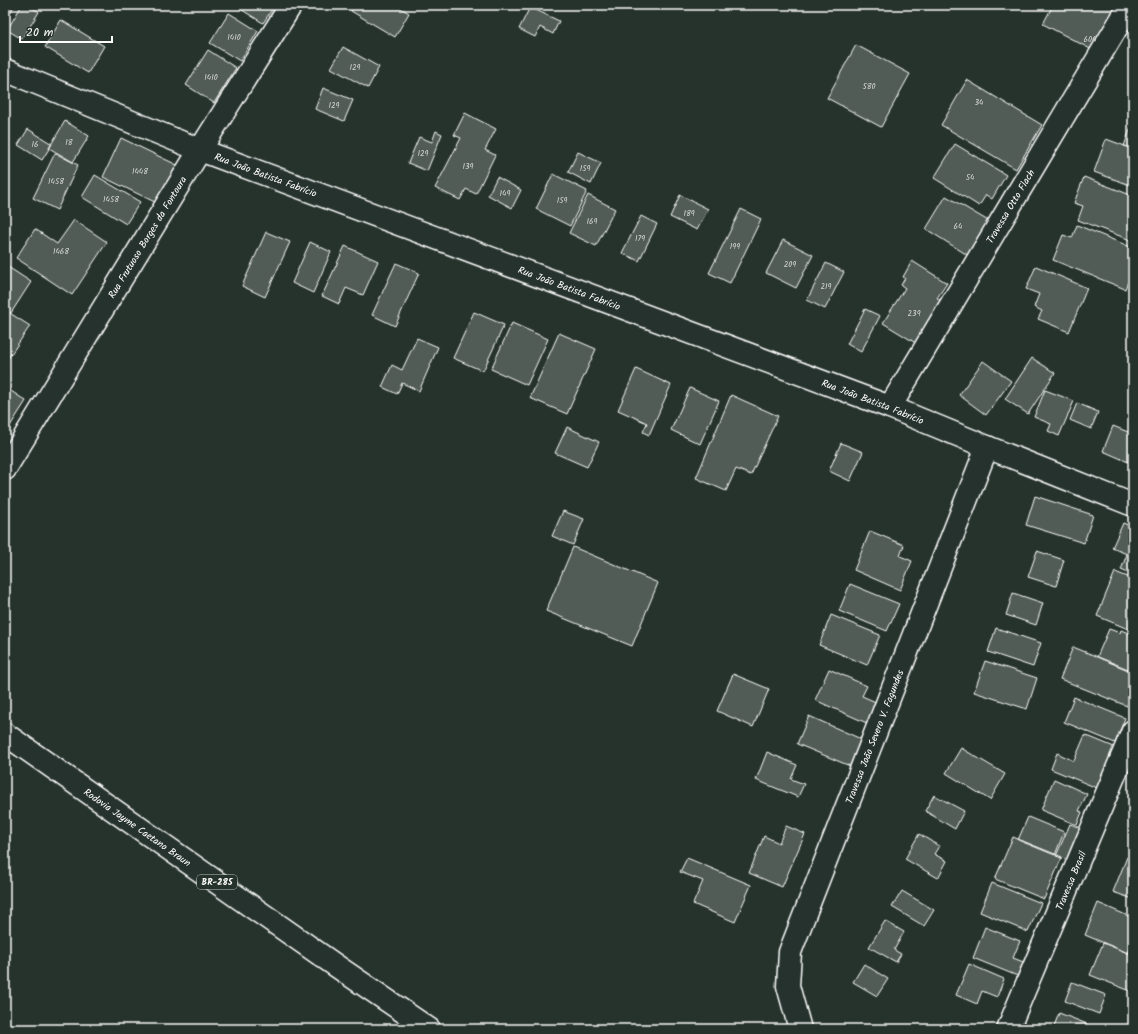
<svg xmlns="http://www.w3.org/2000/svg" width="1138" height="1034" font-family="Kalam,sans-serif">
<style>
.building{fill:#515c57;stroke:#fff}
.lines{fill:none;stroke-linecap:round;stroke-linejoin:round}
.minor-casing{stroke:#fff;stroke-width:25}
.trunk-casing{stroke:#fff;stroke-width:25}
.minor{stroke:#26332d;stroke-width:22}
.trunk{stroke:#26332d;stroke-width:22}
.labels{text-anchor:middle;stroke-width:4;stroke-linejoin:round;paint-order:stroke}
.number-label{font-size:8px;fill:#d4d6d5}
.shield{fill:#26332d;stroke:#bec2c0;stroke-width:1}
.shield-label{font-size:9px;font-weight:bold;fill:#fff}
.street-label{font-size:10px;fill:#fff;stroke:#26332d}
</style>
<rect width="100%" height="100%" fill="#26332d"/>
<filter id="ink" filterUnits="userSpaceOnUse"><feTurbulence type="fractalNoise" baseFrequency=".025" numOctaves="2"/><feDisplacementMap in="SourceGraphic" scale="8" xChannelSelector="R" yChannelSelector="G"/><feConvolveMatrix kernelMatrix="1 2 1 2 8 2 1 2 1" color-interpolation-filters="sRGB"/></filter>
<g filter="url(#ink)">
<!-- building -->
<path class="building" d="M 5,5 L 13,8 L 5,21 Z
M 22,5 L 28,5 L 39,12 L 22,39 L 7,30 Z
M 234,5 L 275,5 L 263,23 Z
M 354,5 L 396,5 L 409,13 L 395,37 L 351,11 Z
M 1053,5 L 1126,5 L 1100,54 L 1043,24 Z
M 530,7 L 559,21 L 553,34 L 540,27 L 535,37 L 519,29 Z
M 229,13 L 258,31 L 240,61 L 210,43 Z
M 61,20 L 104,46 L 88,73 L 45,47 Z
M 856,45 L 910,74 L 881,127 L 827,98 Z
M 343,47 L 379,67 L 368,88 L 331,68 Z
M 208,50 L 236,68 L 214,103 L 186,85 Z
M 967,80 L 1042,125 L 1016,169 L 941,125 Z
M 323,88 L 353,100 L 344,121 L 315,109 Z
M 465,113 L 496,129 L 485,150 L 495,155 L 476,194 L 466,189 L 460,200 L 435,188 L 461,138 L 454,135 Z
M 65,121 L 89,136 L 73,162 L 49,148 Z
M 1131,127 L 1133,127 L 1133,149 L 1124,146 Z
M 28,129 L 52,144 L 42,160 L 18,145 Z
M 436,131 L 442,134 L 427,171 L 408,163 L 419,137 L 432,142 Z
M 121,138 L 177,165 L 159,204 L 103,177 Z
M 1106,139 L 1133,149 L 1133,186 L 1094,172 Z
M 955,144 L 1006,175 L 992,199 L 986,195 L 979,206 L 934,178 Z
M 578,152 L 601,163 L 591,184 L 568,172 Z
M 55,153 L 78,165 L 57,210 L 33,198 Z
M 553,174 L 587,191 L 570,226 L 536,209 Z
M 95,175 L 140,202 L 126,224 L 82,197 Z
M 497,177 L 521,190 L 512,208 L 488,195 Z
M 1084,177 L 1133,196 L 1133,241 L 1078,220 L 1083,206 L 1074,203 Z
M 588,195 L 615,209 L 596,246 L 569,233 Z
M 680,195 L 708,209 L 697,230 L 670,217 Z
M 946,196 L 990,222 L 969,256 L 926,229 Z
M 741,209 L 761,219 L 730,283 L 709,273 Z
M 641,216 L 657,224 L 639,261 L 622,253 Z
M 74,220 L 107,242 L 72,295 L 16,258 L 35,229 L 57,244 Z
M 1077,225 L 1133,248 L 1133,270 L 1125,289 L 1053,260 L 1063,235 L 1072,238 Z
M 266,232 L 290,242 L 265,297 L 242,286 Z
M 783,240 L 813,255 L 796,288 L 766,273 Z
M 310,242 L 331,252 L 313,293 L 292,283 Z
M 345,246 L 378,261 L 363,295 L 346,288 L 339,304 L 322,296 Z
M 912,261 L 947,283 L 937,298 L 945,303 L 919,345 L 883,323 L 905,288 L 901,285 L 905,278 L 903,277 Z
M 396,263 L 419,273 L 395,326 L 372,315 Z
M 826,263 L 844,272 L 825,309 L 807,300 Z
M 5,265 L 31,282 L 11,313 L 5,310 Z
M 1036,266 L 1087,288 L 1069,332 L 1038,319 L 1042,311 L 1034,307 L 1039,294 L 1026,289 Z
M 865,309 L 880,316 L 861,352 L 847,344 Z
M 5,310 L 30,326 L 5,363 Z
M 474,312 L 504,325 L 483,371 L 453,358 Z
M 512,323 L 548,339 L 527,385 L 491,369 Z
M 559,333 L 596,349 L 567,414 L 530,398 Z
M 417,338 L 438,347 L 419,391 L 402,383 L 397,394 L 382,387 L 392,365 L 402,370 Z
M 1032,358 L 1055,373 L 1028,414 L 1005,399 Z
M 983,361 L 1011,381 L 986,415 L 959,395 Z
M 636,369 L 671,385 L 649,435 L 643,432 L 647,423 L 618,410 Z
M 5,387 L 26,401 L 10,426 L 5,423 Z
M 690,388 L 719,401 L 700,444 L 671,430 Z
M 1045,390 L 1074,401 L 1059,436 L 1048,431 L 1051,424 L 1034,417 Z
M 731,395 L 778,416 L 751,475 L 736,469 L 726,491 L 696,478 Z
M 1077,403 L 1098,412 L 1091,429 L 1070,420 Z
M 1113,426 L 1133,434 L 1133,464 L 1103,451 Z
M 567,427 L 599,442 L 587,467 L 555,453 Z
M 841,443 L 863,452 L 850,481 L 829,471 Z
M 1035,496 L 1093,515 L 1084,543 L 1026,525 Z
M 563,511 L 584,519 L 573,545 L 552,536 Z
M 1123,523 L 1133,527 L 1133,575 L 1121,570 L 1127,554 L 1112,548 Z
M 870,531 L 904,545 L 900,556 L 912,561 L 900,590 L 854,570 Z
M 573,547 L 658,583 L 632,646 L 546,611 Z
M 1037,551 L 1064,560 L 1056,586 L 1028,577 Z
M 1115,572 L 1133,579 L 1133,631 L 1097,616 Z
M 850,584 L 899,604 L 887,631 L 839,611 Z
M 1013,593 L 1043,603 L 1036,625 L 1006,615 Z
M 831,615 L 880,635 L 867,665 L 819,645 Z
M 996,628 L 1041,643 L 1033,667 L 988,652 Z
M 1109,629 L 1120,633 L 1121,630 L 1133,635 L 1133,672 L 1097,657 Z
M 1073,647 L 1133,671 L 1133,692 L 1127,706 L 1060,679 Z
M 985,661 L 1037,678 L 1027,709 L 974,692 Z
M 829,669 L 867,686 L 862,696 L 878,703 L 869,724 L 815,700 Z
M 733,674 L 769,689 L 753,727 L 717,711 Z
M 1074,697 L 1125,718 L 1115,743 L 1064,722 Z
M 809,716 L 861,739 L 850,766 L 797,744 Z
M 1085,735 L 1114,747 L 1097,788 L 1051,769 L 1057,753 L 1074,761 Z
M 961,748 L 1005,774 L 990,800 L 946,773 Z
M 767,752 L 797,765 L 791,779 L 804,784 L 798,797 L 756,780 Z
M 1054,779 L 1087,794 L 1079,811 L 1082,812 L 1077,825 L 1041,810 Z
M 934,795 L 964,811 L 955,829 L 925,811 Z
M 1028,817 L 1064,832 L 1055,855 L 1018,840 Z
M 1070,824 L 1081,828 L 1068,860 L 1056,856 Z
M 786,826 L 805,834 L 782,887 L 749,873 L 764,836 L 779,843 Z
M 919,834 L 939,846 L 934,854 L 947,861 L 938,878 L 905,859 Z
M 1013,837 L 1062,857 L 1044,899 L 995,879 Z
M 1127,857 L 1133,860 L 1133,899 L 1113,892 Z
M 687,858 L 751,885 L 735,922 L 693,904 L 703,881 L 680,872 Z
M 992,883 L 1041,903 L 1028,932 L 980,912 Z
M 902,891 L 934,910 L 924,926 L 892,907 Z
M 1098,903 L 1133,918 L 1133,942 L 1128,953 L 1085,935 Z
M 885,921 L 904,932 L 894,950 L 901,954 L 896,962 L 869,947 Z
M 985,927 L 1020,941 L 1013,958 L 1026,963 L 1020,977 L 973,958 Z
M 1103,943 L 1133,955 L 1133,992 L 1090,975 Z
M 864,964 L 888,979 L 877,996 L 853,982 Z
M 969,964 L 1004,979 L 997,997 L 982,991 L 977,1004 L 956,995 Z
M 1072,982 L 1106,995 L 1099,1014 L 1065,1001 Z
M 1059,1013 L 1087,1024 L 1085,1029 L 1053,1029 Z"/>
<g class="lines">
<!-- minor casing -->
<g class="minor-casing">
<g id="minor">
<path id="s1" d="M 5,70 L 200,150 L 890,407 L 987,447 L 1133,505"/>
<path id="s2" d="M 890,407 L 1130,5"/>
<path id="s3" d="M 5,469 L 200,150 L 291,5"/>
<path id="s4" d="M 800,1029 L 788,986 L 790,952 L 987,447"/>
<path id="s5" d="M 1008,1029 L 1133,731"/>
</g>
</g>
<!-- trunk casing -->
<g class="trunk-casing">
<g id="trunk">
<path id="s6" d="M 5,734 L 335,965 L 429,1029"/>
</g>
</g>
<!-- minor -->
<use href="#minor" class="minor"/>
<!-- trunk -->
<use href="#trunk" class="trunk"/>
</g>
</g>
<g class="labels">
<!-- number labels -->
<g class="number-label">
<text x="234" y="40">1410</text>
<text x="1090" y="42">604</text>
<text x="355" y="70">129</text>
<text x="211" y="80">1410</text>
<text x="869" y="89">580</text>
<text x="979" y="105">34</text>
<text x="334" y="108">129</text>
<text x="69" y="145">18</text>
<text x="35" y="147">16</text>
<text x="423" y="156">129</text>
<text x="468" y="169">139</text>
<text x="585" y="171">159</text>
<text x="140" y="174">1448</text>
<text x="970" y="180">54</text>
<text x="56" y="184">1458</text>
<text x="505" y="196">149</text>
<text x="111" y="202">1458</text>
<text x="562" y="203">159</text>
<text x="689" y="216">189</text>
<text x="592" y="224">169</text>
<text x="958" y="229">64</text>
<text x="640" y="241">179</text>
<text x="735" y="249">199</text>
<text x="61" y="254">1468</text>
<text x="790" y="267">209</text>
<text x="826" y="289">219</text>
<text x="914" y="316">239</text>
</g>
<!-- shield labels -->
<rect class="shield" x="197" y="875" width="40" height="14" rx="3"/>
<g class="shield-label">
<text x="217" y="885">BR-285</text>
</g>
<!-- street labels -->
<g class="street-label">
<text dy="4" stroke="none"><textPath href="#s1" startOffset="281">Rua João Batista Fabrício</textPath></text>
<text dy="4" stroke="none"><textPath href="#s2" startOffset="234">Travessa Otto Flach</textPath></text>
<text dy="4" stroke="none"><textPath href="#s3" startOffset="272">Rua Frutuoso Borges da Fontoura</textPath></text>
<text dy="4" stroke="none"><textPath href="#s1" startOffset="605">Rua João Batista Fabrício</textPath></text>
<text dy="4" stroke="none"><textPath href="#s1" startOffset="929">Rua João Batista Fabrício</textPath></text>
<text dy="4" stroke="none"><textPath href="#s4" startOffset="310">Travessa João Severo V. Fagundes</textPath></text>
<text dy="4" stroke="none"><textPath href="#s6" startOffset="162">Rodovia Jayme Caetano Braun</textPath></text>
<text dy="4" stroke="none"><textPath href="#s5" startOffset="161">Travessa Brasil</textPath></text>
</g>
</g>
<!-- margin -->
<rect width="1138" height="1034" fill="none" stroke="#26332d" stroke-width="20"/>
<rect x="10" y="10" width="1118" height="1014" fill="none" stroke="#fff" stroke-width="1.5" filter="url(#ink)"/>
<!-- scale -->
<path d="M20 36v6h92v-6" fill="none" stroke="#ffffff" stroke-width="2"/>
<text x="26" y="36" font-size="12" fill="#ffffff" stroke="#26332d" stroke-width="3" paint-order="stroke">20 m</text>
</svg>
